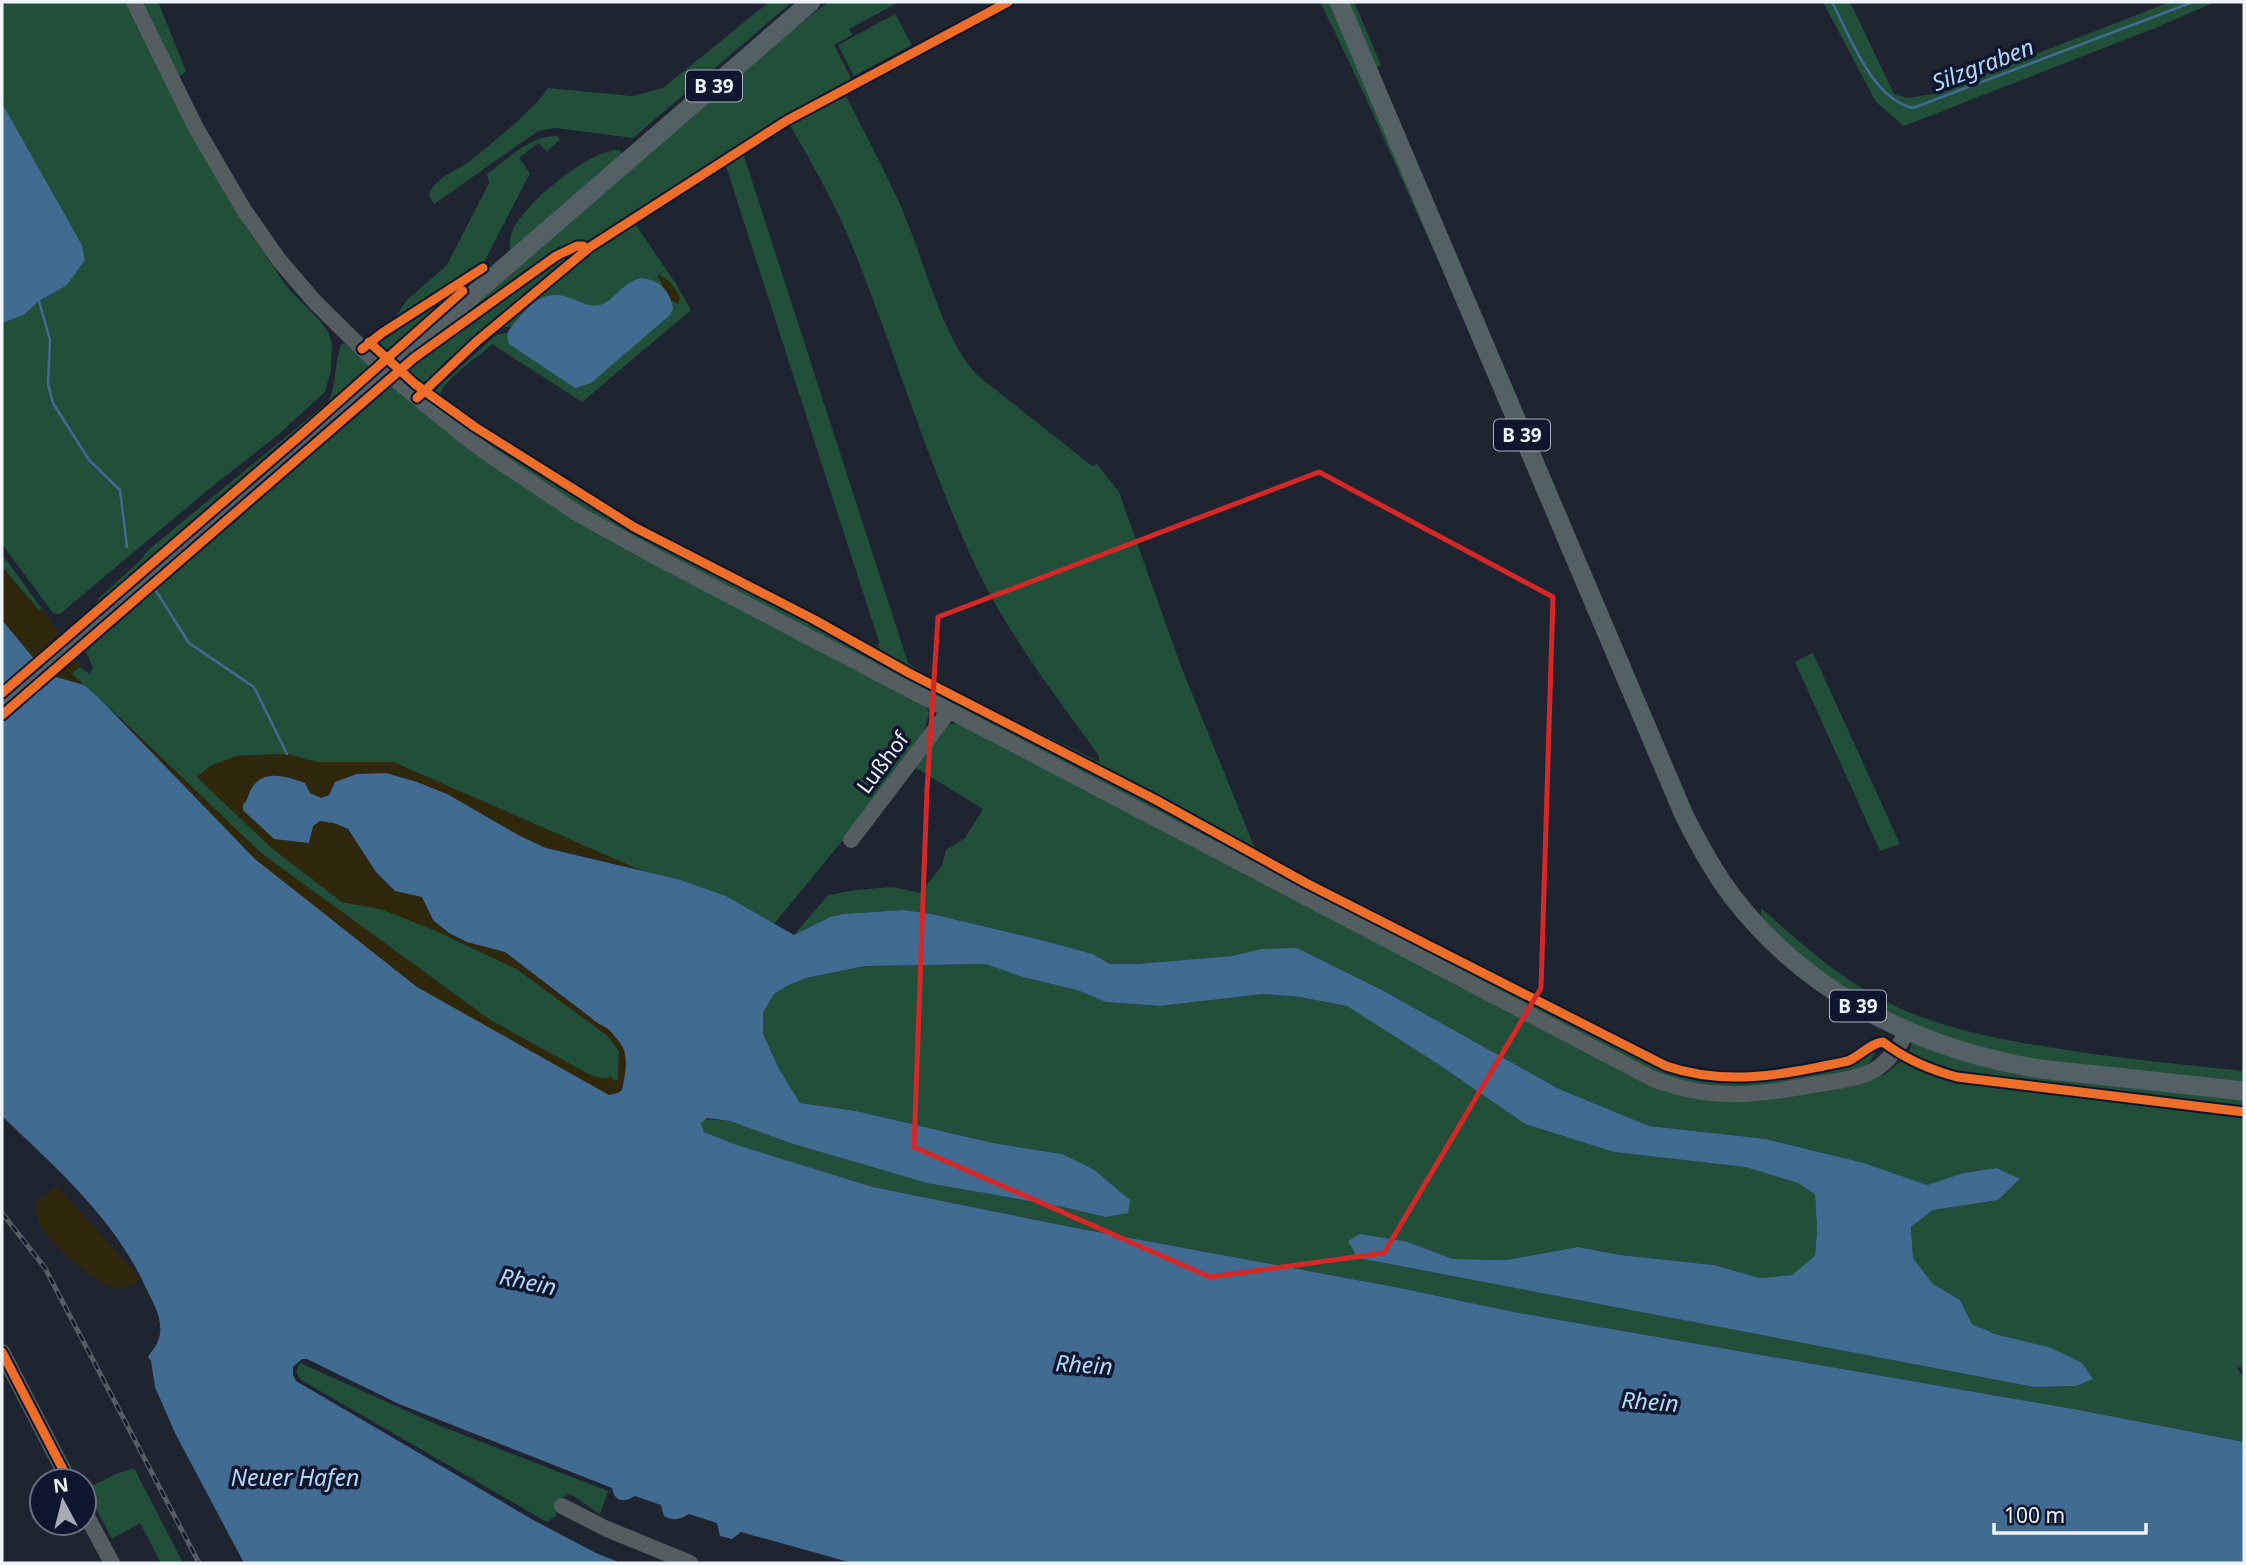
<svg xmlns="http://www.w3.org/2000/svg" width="2246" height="1565" font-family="'Noto Sans',sans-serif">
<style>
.green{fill:#224f3a}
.sand{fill:#2f280d}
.water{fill:#426b91}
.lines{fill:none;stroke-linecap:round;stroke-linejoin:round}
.stream{stroke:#426b91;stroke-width:2.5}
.minor{stroke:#545e61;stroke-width:16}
.major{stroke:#536064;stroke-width:19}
.rail-casing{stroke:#565d63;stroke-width:5}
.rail{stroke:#0f172e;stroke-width:2.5;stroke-dasharray:8;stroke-linecap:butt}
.major-bridge{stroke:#536064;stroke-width:19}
.cycleway-casing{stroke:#0f172e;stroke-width:13}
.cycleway{stroke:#ee6e29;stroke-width:9}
.marked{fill:none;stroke:#d62828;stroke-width:5;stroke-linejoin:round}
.labels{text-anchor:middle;stroke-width:7;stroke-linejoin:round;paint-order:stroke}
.shield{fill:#0f172e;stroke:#abb1be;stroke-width:2}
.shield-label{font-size:19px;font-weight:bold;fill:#eef3fc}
.street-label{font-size:21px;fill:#eef3fc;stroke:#0f172e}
.water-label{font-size:23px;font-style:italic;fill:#b1d8fd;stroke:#0f172e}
</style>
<rect width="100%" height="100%" fill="#1f2431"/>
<!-- green -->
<path class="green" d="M 2,2 L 129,2 L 201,150 L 246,227 L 287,287 L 322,323 L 328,332 L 332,343 L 331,370 L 325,392 L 279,434 L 209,489 L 60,614 L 53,613 L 2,544 L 2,323 L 24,315 L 39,301 L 66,285 L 85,260 L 82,245 L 2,103 Z
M 141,2 L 158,2 L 186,71 L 177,79 Z
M 769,2 L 792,2 L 633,138 L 555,128 L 538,131 L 434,204 L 429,195 C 435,177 457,171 471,160 C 490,145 536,108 548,88 L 632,96 L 663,88 Z
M 828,2 L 899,2 L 849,29 L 852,35 L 834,45 L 852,80 L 722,155 L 600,236 L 567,248 L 426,346 L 747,67 Z
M 1320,2 L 1331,2 L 1462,311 C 1413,209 1371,103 1320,2 Z
M 1346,2 L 1354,2 L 1381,65 L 1375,68 Z
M 1823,2 L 1850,2 L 1894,94 L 1908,98 L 1933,94 L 2170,2 L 2215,2 L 2160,26 L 1904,126 L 1876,102 Z
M 895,14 L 912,45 L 854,76 L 838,45 Z
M 845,94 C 864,132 885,170 902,209 C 924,259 941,336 977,375 L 1092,466 L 1097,464 L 1119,492 L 1180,664 L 1256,851 L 1113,774 L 918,676 L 822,621 L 651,534 L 540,467 L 437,396 L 436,390 L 438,387 L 496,335 L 519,330 L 515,326 L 499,328 L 580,259 L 634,222 L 676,284 L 691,310 L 582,402 L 492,344 C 480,356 442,380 440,396 L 571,484 L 618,513 L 878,648 L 879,642 L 725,163 L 743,153 L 908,663 L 926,676 L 1099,762 L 1099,756 C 1056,696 1009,636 977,569 C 928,465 896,354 853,248 C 836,205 813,165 790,125 Z
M 557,136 L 560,140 L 547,151 L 538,143 L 519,158 L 530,173 L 483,264 L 393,321 L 406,301 L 447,265 L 489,183 L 487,174 C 508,158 530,136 557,136 Z
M 613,150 L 619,150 L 623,155 L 510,251 C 510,244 510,236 513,229 C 529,200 580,158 613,150 Z
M 577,249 L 577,252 L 530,289 L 424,385 L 419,386 L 403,372 L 419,358 L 418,356 L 543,268 Z
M 475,276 L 385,356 L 375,346 L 376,342 L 385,333 Z
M 344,343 L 468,446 L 926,707 L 929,713 L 924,732 L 847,835 L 774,924 L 726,896 L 681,880 L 642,871 L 393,762 L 316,762 L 287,754 L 236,756 L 197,777 L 273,849 L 342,902 L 381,909 L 432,929 L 517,969 L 608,1036 L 619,1051 L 618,1080 L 614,1081 L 611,1077 L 603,1079 L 588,1074 L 490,1020 L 261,853 L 100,699 L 71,674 L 79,667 L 90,674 L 93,667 L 80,639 L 80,625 L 100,597 L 142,559 L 147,551 L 328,402 C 337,384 334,363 341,345 Z
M 437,404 L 561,486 L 633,529 L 813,620 L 909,675 L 1141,794 L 1232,844 L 1235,847 L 1236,856 L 618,530 L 491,449 Z
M 2,554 L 42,609 L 38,609 L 2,567 Z
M 1813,653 L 1900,844 L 1880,851 L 1795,662 Z
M 957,723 L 1673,1092 L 1871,1080 L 1886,1074 L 1903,1059 L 1928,1071 L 1951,1078 L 2214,1114 L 2244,1116 L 2244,1366 L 2237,1368 L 2244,1379 L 2244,1442 L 2079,1410 L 1519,1313 L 1395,1287 L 1071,1227 L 873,1187 L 737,1145 L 704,1132 L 701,1123 L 703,1119 L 730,1121 L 790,1143 L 927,1183 L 1063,1207 L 1105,1217 L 1062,1154 L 993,1143 L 856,1111 L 800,1103 L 778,1067 L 763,1033 L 763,1013 L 774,994 L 789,985 L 806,978 L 865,966 L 986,964 L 1022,977 L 1077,990 L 1107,1002 L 1160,1006 L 1263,994 L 1300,997 L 1347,1006 L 1438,1064 L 1525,1124 L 1614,1152 L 1745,1167 L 1798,1183 L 1815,1193 L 1817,1230 L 1815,1257 L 1792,1275 L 1760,1278 L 1714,1265 L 1620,1255 L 1578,1247 L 1506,1260 L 1453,1259 L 1408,1242 L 1358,1258 L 2034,1387 L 2076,1386 L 2049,1347 L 1995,1334 L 1972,1324 L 1960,1300 L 1933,1284 L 1913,1258 L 1911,1227 L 1933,1210 L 1998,1200 L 2020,1179 L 1997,1168 L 1963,1173 L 1927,1185 L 1864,1163 L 1766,1139 L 1649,1126 L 1559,1089 L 1382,990 L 1297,948 L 1262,950 L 1232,956 L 1136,964 L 1110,964 L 1093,954 L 1041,940 L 932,914 L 903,910 L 843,914 L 830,917 L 794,935 L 828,895 L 856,890 L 893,887 L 920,893 L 942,866 L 946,850 L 965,838 L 983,809 L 913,766 L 947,725 Z
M 1244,852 L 1564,1019 L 1674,1073 L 1694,1079 L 1717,1080 L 1766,1078 L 1846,1064 L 1862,1058 L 1880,1044 L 1870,1062 L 1860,1069 L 1829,1076 L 1727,1092 L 1672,1081 L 1244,859 Z
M 1761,908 C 1800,942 1839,978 1885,1001 C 1936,1027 1992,1038 2048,1047 C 2113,1058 2179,1064 2244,1071 L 2244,1109 L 1956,1074 L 1940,1070 L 1908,1054 L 1917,1030 L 1851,995 L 1795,951 L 1761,917 Z
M 300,1363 L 438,1425 L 608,1491 L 600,1514 L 570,1494 L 559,1499 L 556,1516 L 547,1522 L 301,1380 L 296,1372 Z
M 134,1468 L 182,1561 L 177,1563 L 161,1563 L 140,1523 L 112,1539 L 86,1489 L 118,1473 Z"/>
<!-- sand -->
<path class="sand" d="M 657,274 C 668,278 675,287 680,298 L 678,304 L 668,299 Z
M 2,567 L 38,609 L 42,609 L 82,667 L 75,669 L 72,674 L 84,685 L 53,676 L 36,661 L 2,620 Z
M 100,699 L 261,853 L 490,1020 L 588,1074 L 603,1079 L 611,1077 L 614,1081 L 618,1080 L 619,1051 L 608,1036 L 517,969 L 432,929 L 381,909 L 342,902 L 273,849 L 197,777 L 210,766 L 236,756 L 287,754 L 316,762 L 393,762 L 642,871 L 587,856 L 546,848 L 520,836 L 447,794 L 417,782 L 330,789 L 329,794 L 321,798 L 310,793 L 308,787 L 294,779 L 276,776 L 246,803 L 281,840 L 309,843 L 313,826 L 320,821 C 355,817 368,869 392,888 C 401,896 411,893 422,897 L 433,920 L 449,933 L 467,942 L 505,952 L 599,1024 C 608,1027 611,1032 617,1039 C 630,1053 626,1071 622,1090 L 614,1095 L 603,1093 L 575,1077 L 402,1016 L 252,877 L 249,852 Z
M 57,1186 L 141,1279 C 134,1284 126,1290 116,1288 C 96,1285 47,1241 39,1223 C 36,1216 36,1208 37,1201 Z"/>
<!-- water -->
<path class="water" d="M 2,103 L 82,245 L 85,260 L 67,285 L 39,301 L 24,315 L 2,323 Z
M 641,278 C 660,280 670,290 673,309 L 670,315 L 591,383 L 575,388 L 509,344 C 505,333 509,329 517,320 C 537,297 548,288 578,301 C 586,304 591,307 600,305 C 615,301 622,282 641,278 Z
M 2,620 L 36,661 L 53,676 L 84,685 L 100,699 L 255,859 L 417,987 L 609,1095 L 618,1093 L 622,1090 C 626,1071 630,1053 617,1039 C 611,1032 608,1027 599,1024 L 505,952 L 467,942 L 449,933 L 433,920 L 422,897 L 395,891 L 376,872 L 348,829 L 334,823 L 320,821 L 313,826 L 309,843 L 274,839 L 243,810 L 243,805 C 249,799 248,793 253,786 C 266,769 288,777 305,783 L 310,793 L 321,798 L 329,795 L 335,782 L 357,774 L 386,773 L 417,782 L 447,794 L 520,836 L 546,848 L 681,880 L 726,896 L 794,935 L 830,917 L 843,914 L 903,910 L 932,914 L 1041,940 L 1093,954 L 1110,964 L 1136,964 L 1232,956 L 1262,949 L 1297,948 L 1382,990 L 1559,1089 L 1649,1126 L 1766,1139 L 1864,1163 L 1927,1185 L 1963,1173 L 1997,1168 L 2020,1179 L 1998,1200 L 1933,1210 L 1911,1227 L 1913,1258 L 1933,1284 L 1960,1300 L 1972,1324 L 1995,1334 L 2049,1347 L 2082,1363 L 2093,1379 L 2076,1386 L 2034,1387 L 1358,1258 L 1348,1241 L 1360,1234 L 1408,1242 L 1453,1259 L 1506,1260 L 1578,1247 L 1620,1255 L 1714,1265 L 1760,1278 L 1792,1275 L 1815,1256 L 1817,1230 L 1815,1194 L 1798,1183 L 1745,1167 L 1614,1152 L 1525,1124 L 1438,1064 L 1347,1006 L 1300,997 L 1263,994 L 1160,1006 L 1106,1002 L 1077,990 L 1022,977 L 986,964 L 865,966 L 806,978 L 789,985 L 774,994 L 763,1013 L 763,1033 L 778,1067 L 800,1103 L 856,1111 L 993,1143 L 1062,1154 L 1093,1169 L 1130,1200 L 1128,1213 L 1105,1217 L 1063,1207 L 927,1183 L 790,1143 L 730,1121 L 707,1118 L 701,1123 L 704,1132 L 737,1145 L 873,1187 L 1071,1227 L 1395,1287 L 1519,1313 L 2079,1410 L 2244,1442 L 2244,1563 L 852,1563 L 741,1532 L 732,1539 L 720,1536 L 717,1523 L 689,1514 C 679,1520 674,1521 664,1516 L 661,1505 L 635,1496 C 623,1503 615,1502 612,1488 L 399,1404 L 307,1359 L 302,1359 L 293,1367 L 293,1375 L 296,1381 L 535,1521 L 596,1553 L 621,1563 L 244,1563 L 175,1433 L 155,1387 L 151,1361 L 148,1357 C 153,1349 158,1345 160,1334 C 162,1316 153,1303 146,1288 C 115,1219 56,1168 2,1116 Z"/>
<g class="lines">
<!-- stream -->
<path class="stream" d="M 1832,2 C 1850,36 1872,99 1913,108 L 2193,2
M 39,301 L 50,340 L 48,384 L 53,403 L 89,460 L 120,490 L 127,547
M 151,583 L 189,643 L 254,687 L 287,754"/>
<!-- minor -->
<path class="minor" d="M 134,2 L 196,128 L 244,210 L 279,260 L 315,302 L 384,370 L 464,436 L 493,457 L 580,515 L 658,558 L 1653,1079 C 1714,1102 1756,1095 1818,1084 C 1837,1081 1859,1079 1876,1069 C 1890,1060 1899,1046 1907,1032
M 851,840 L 949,711
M 2,1352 L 69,1481
M 562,1506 L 607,1529 L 690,1563
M 84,1511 L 112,1563"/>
<!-- major -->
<path class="major" d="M 1339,2 L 1684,815 C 1698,843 1713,871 1732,896 C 1804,990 1909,1044 2023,1066 C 2047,1071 2072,1072 2097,1075 C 2146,1080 2195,1086 2244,1091
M 408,351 L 811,2
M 2,704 L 83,634"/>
<!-- rail casing -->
<g class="rail-casing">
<path id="rail" d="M 2,1213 L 45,1268 L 199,1563"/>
</g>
<!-- rail -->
<use href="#rail" class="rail"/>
<!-- major-bridge -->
<path class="major-bridge" d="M 83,634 L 408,351"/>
<!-- cycleway casing -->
<g class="cycleway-casing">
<path id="cycleway" d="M 369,342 L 415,384 L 475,427 L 634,527 L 813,619 L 909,673 L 1156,800 L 1306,883 L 1666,1066 C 1728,1087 1785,1074 1848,1061 C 1860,1056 1871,1043 1883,1042 C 1905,1059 1931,1070 1957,1077 L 2244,1112
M 362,349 L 382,333 L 483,268
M 417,398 L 476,342 L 590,247 L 786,121 L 1008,2
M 2,693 L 303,433 L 463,291
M 2,715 L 414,358 L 556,256 L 577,246 L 583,246
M 2,1352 L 69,1481"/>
</g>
<!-- cycleway -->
<use href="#cycleway" class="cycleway"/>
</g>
<!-- marked area -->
<path class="marked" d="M 1319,472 L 1553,597 L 1541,988 L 1384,1253 L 1210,1277 L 914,1147 L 927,790 L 938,617 Z"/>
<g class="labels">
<!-- shield labels -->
<g class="shield">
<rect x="686" y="70.5" width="56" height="31" rx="5"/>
<rect x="1494" y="419.5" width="56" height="31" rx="5"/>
<rect x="1830" y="990.5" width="56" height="31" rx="5"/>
</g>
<g class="shield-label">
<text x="714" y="93">B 39</text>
<text x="1522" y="442">B 39</text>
<text x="1858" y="1013">B 39</text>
</g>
<!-- street labels -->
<g class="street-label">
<text transform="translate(883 763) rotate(-53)" y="7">Lußhof</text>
</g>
<!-- water labels -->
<g class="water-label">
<text transform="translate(1983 65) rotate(-21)" y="8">Silzgraben</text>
<text transform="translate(528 1282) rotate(12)" y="8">Rhein</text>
<text transform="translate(1084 1365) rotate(4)" y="8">Rhein</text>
<text transform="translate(1650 1402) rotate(4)" y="8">Rhein</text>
<text x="295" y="1486">Neuer Hafen</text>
</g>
</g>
<!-- border -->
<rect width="2246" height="1565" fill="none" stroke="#eef3fc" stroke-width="7"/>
<!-- north arrow -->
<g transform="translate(63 1502) rotate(353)"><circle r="33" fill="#0f172e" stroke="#686f80" stroke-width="2"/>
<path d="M0-5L12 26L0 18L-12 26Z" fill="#a6abb5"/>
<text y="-10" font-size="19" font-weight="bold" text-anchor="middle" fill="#eef3fc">N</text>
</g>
<!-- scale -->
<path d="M1994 1523v10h152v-10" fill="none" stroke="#eef3fc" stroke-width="3.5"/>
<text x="2004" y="1523" font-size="21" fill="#eef3fc" stroke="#0f172e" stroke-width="5" paint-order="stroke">100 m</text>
</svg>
